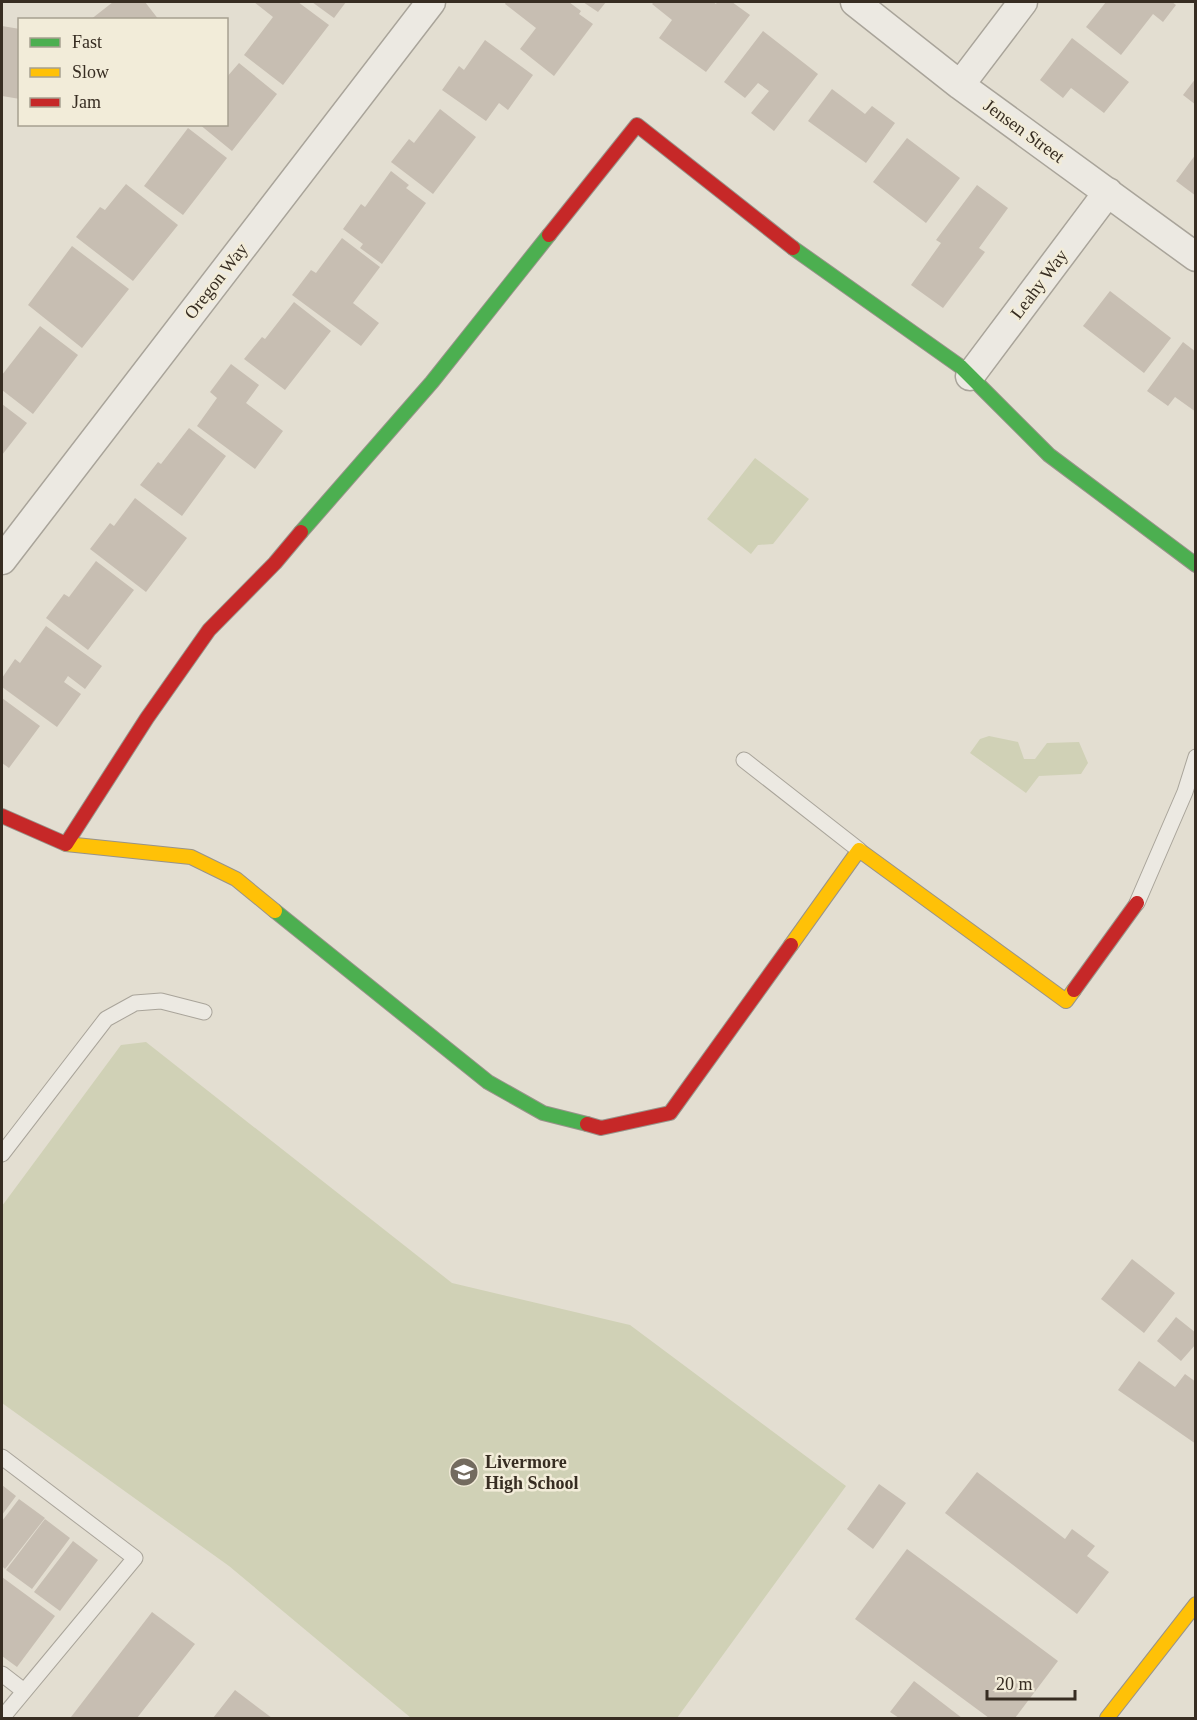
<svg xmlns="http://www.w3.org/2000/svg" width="1197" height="1720" font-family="Georgia,serif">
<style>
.green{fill:#d0d1b6}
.building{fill:#c7beb2}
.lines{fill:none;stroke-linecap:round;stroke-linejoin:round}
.lane-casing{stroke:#a9a49a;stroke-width:17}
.street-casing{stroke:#a9a49a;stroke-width:31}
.fast-casing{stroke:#98938a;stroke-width:16}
.slow-casing{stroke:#98938a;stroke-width:16}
.jam-casing{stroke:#98938a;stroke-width:16}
.lane{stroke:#ece9e2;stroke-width:15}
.street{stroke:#ece9e2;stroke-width:28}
.fast{stroke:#4caf50;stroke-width:14}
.slow{stroke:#ffc107;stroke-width:14}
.jam{stroke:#c62828;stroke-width:14}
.labels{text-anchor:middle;stroke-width:5;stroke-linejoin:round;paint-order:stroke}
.street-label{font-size:18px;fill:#372d22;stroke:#f2ecd9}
.poi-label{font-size:18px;font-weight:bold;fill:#372d22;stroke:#f2ecd9;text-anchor:start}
</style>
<rect width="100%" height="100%" fill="#e3ded1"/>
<!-- green -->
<path class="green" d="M 755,458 L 809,499 L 773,544 L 758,545 L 751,554 L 707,519 Z
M 989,736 L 1018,742 L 1024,759 L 1035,759 L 1047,743 L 1079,742 L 1088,763 L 1081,774 L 1039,776 L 1026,793 L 970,753 L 980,739 Z
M 146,1042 L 452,1283 L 630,1325 L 846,1486 L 677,1718 L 411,1718 L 229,1566 L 2,1403 L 2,1206 L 121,1045 Z"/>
<!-- building -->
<path class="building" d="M 113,2 L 145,2 L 159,20 L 90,20 Z
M 254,2 L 298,2 L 329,25 L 283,85 L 244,55 L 273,17 Z
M 312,2 L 346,2 L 334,18 Z
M 506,2 L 569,2 L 581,11 L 579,14 L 593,24 L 554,76 L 520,49 L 536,28 L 505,4 Z
M 583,2 L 606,2 L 598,12 Z
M 654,2 L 713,2 L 716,4 L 717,2 L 732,2 L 750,15 L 706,72 L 659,38 L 672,20 L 652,4 Z
M 1106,2 L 1172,2 L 1176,5 L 1163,22 L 1153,14 L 1121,55 L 1086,27 Z
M 2,26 L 20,29 L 20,99 L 2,96 Z
M 763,31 L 818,74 L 774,131 L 751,113 L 769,91 L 758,83 L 745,98 L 724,82 Z
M 1072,38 L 1129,82 L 1104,113 L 1071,88 L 1063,98 L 1040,80 Z
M 485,40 L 533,75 L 508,110 L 499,103 L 486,121 L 442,90 L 459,66 L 464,70 Z
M 239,63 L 277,94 L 232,151 L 199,124 L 226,124 L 226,78 Z
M 1196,78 L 1196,105 L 1183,95 Z
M 832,89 L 865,114 L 872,106 L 895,123 L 866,163 L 808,121 Z
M 440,109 L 476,137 L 433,194 L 391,162 L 409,139 L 414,143 Z
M 188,128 L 227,158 L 183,215 L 144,186 Z
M 907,138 L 960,178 L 926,223 L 873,182 Z
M 1196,154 L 1196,196 L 1176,181 Z
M 391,171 L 409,185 L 406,188 L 426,203 L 382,264 L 360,248 L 363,244 L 343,229 L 361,204 L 365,207 Z
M 126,184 L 178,225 L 133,281 L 76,237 L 100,207 L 105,210 Z
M 977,185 L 1008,208 L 979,248 L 985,252 L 943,308 L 911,285 L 941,243 L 936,240 Z
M 342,238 L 380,267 L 353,303 L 379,323 L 361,346 L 292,295 L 311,270 L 316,273 Z
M 72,246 L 129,289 L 82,348 L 28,305 Z
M 1110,291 L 1171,338 L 1144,373 L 1083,326 Z
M 294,302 L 331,331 L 285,390 L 244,359 L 262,337 L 265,339 Z
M 40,326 L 78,355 L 33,414 L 2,390 L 2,375 Z
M 1183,342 L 1196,352 L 1196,412 L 1175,397 L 1168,406 L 1147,391 Z
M 231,364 L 259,385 L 246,403 L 283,431 L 255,469 L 197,426 L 217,398 L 210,392 Z
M 2,404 L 27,423 L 2,455 Z
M 189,428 L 226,456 L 182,516 L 140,485 L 158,462 L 161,464 Z
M 135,498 L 187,538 L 146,592 L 90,549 L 110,523 L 114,526 Z
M 96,561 L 134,590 L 88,650 L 46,618 L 64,594 L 69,597 Z
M 46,626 L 102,666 L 85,689 L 68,676 L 64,682 L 81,694 L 57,727 L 2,687 L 2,678 L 15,659 L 20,663 Z
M 2,698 L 40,726 L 9,768 L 2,763 Z
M 1132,1259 L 1175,1293 L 1144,1333 L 1101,1299 Z
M 1176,1317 L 1196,1333 L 1196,1344 L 1181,1361 L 1157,1341 Z
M 1139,1361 L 1175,1387 L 1185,1374 L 1196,1382 L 1196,1444 L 1118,1390 Z
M 977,1472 L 1065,1539 L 1072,1529 L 1095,1546 L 1087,1556 L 1109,1572 L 1077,1614 L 945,1513 Z
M 879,1484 L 906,1503 L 873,1549 L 847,1529 Z
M 2,1485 L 16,1496 L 2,1515 Z
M 19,1499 L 45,1518 L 5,1569 L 2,1566 L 2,1521 Z
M 45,1519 L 70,1538 L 32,1589 L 6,1570 Z
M 73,1541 L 98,1560 L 60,1611 L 34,1592 Z
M 907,1549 L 1058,1661 L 1015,1718 L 989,1718 L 855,1619 Z
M 2,1577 L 55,1616 L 17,1667 L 2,1656 Z
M 152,1612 L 195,1644 L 137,1718 L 72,1718 L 71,1717 Z
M 914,1681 L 962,1718 L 899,1718 L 890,1712 Z
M 235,1690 L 272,1718 L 213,1718 Z"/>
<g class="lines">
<!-- lane casing -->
<g class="lane-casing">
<path id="lane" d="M 744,760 L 859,850
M 1137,903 L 1185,792 L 1196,757
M 2,1154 L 106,1019 L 135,1003 L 161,1001 L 204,1012
M 2,1457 L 135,1558 L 2,1718
M 2,1674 L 24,1691"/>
</g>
<!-- street casing -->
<g class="street-casing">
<path id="street" d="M 855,2 L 960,85 L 1196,257
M 960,85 L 1023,2
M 970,376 L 1108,192
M 2,560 L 431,2"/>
</g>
<!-- fast casing -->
<g class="fast-casing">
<path id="fast" d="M 793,248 L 961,367 L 1049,455 L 1196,565
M 301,532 L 432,382 L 549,235
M 275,911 L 488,1082 L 543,1113 L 587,1124"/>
</g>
<!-- slow casing -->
<g class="slow-casing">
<path id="slow" d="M 66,844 L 191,857 L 236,879 L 275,911
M 791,945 L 859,850 L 1066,1001 L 1074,990
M 1107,1718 L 1196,1604"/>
</g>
<!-- jam casing -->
<g class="jam-casing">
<path id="jam" d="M 549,235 L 637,125 L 793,248
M 2,816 L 66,844 L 147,718 L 209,630 L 275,563 L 301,532
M 1074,990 L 1137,903
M 587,1124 L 601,1128 L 670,1113 L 791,945"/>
</g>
<!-- lane -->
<use href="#lane" class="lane"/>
<!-- street -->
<use href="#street" class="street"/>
<!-- fast -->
<use href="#fast" class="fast"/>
<!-- slow -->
<use href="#slow" class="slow"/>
<!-- jam -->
<use href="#jam" class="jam"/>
</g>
<!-- icons -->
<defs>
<g id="school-disc" transform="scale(1.5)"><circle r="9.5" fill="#736b5f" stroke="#f2ecd9"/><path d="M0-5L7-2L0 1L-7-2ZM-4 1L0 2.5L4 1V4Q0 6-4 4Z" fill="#fff"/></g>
</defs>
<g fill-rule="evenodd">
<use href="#school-disc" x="464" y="1472"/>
</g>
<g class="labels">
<!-- street labels -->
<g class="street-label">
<text transform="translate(1024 131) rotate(36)" y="6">Jensen Street</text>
<text transform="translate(216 281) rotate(-52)" y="6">Oregon Way</text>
<text transform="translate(1039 284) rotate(-53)" y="6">Leahy Way</text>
</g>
<!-- poi labels -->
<g class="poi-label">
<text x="485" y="1468">Livermore<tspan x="485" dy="21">High School</tspan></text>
</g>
</g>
<!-- border -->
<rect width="1197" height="1720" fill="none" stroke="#372d22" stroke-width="6"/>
<!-- legend -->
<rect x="18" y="18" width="210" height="108" fill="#f2ecd9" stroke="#a7a090" stroke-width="1.5"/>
<rect x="30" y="38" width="30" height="9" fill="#4caf50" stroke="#a7a090" stroke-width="1.5"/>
<text x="72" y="48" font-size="18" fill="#372d22">Fast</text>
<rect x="30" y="68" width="30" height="9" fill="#ffc107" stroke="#a7a090" stroke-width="1.5"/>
<text x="72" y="78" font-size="18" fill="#372d22">Slow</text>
<rect x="30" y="98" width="30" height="9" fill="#c62828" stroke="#a7a090" stroke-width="1.5"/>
<text x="72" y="108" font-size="18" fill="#372d22">Jam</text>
<!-- scale -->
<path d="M987 1690v9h88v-9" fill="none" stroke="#372d22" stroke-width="3"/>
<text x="996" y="1690" font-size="18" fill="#372d22" stroke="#f2ecd9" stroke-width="4.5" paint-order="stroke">20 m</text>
</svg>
